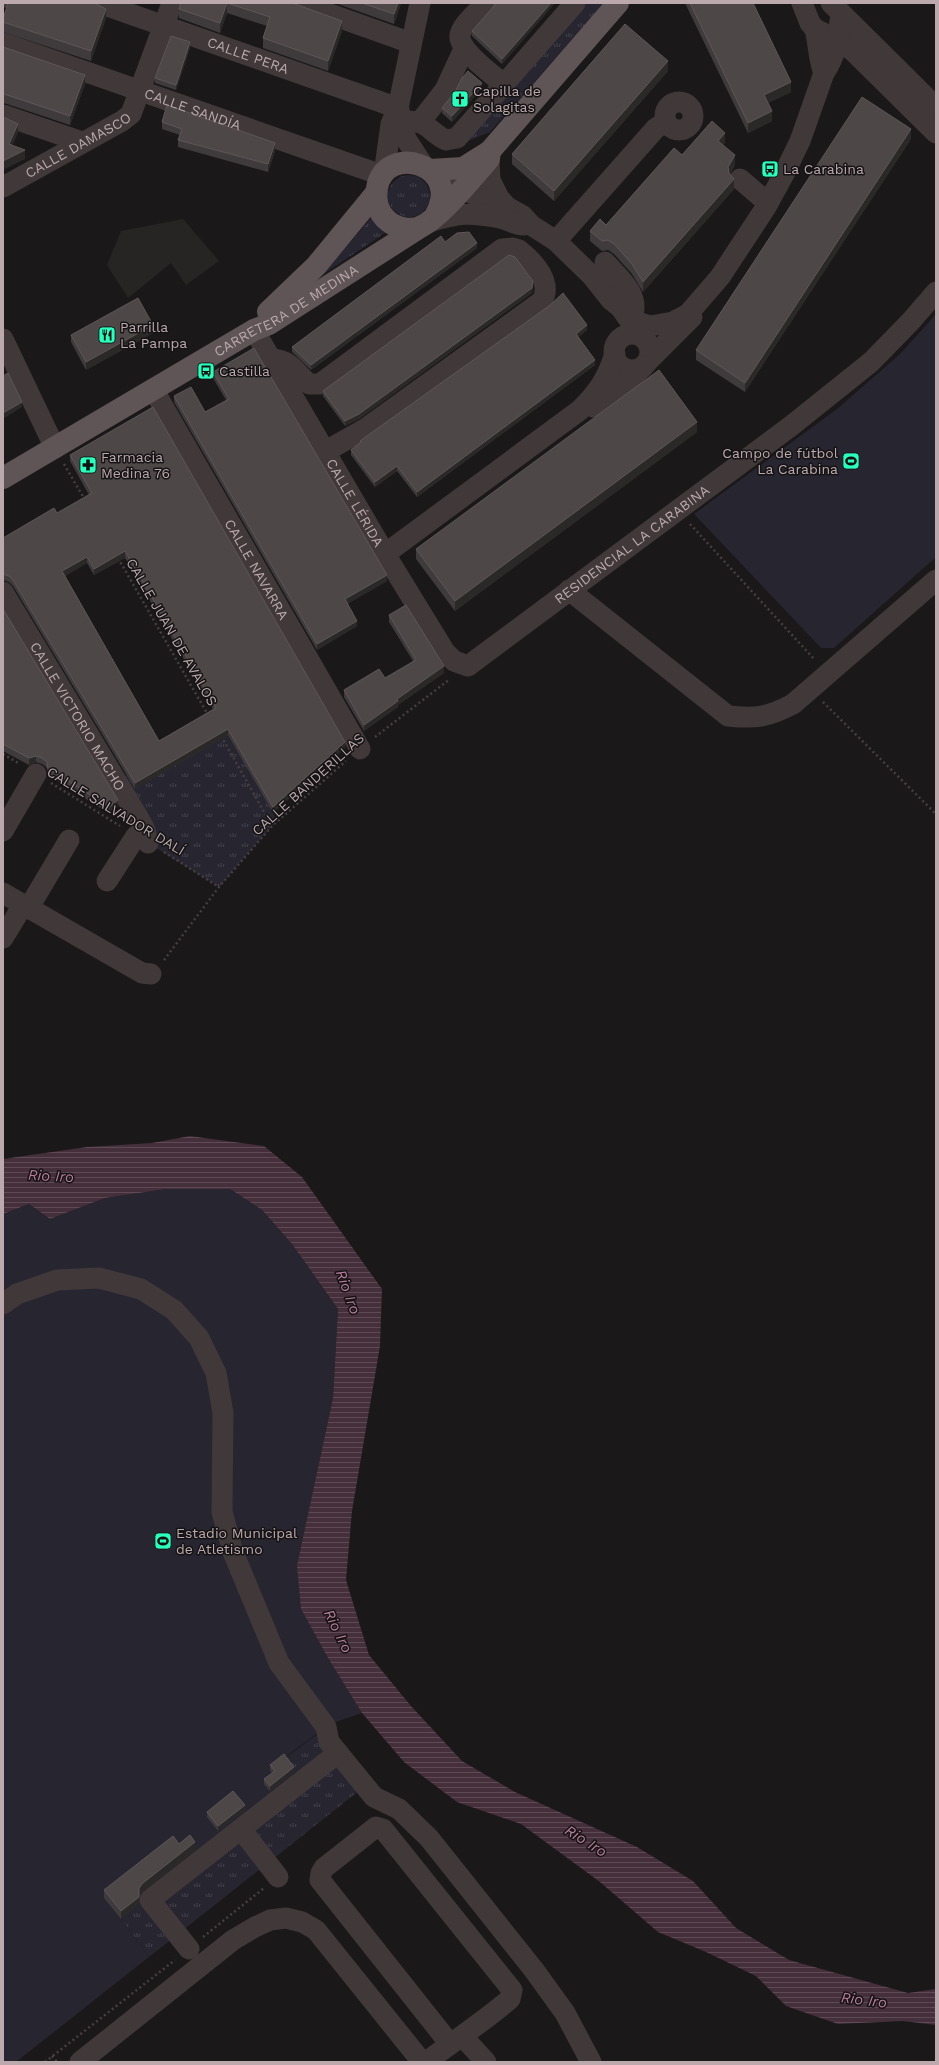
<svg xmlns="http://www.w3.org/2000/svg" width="939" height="2065" font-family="'Work Sans',sans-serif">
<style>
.built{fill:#272424}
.grass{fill:url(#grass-tufts)}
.garden{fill:#272530}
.water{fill:url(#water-rules)}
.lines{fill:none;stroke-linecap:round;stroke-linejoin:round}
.path{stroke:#473e40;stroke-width:2.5;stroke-dasharray:2 3;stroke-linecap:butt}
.minor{stroke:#403839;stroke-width:21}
.major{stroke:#5f5456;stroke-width:22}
.wall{fill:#3f3b3c;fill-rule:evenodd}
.shaded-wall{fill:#2b2828}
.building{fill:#4d4748;stroke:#5e5658;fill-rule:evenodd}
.labels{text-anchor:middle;stroke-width:3;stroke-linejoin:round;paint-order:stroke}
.street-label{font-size:14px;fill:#bba9ae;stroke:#151313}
.poi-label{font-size:14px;fill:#bba9ae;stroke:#151313;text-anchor:start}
.water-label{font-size:15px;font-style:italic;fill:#b97d9b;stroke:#151313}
</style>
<defs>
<pattern id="grass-tufts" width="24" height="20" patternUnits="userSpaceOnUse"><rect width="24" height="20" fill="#272530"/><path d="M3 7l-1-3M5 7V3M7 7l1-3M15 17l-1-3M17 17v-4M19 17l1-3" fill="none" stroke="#44424b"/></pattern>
<pattern id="water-rules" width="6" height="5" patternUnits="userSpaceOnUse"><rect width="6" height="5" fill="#452f3b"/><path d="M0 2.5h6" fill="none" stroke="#5e4a55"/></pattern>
</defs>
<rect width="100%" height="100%" fill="#1a1818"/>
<!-- built -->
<path class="built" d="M 183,219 L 219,261 L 186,285 L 171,263 L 128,298 L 107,265 L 121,231 Z"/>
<!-- grass -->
<path class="grass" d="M 585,3 L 604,3 L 490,132 L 463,143 Z
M388 196a21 21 0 1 1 42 0a21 21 0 1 1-42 0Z
M 372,217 L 388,231 L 322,275 Z
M 213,723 L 227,729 L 277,820 L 219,887 L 148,843 L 117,781 Z
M 316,1735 L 360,1790 L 149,1957 L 121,1919 L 298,1777 L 284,1759 Z"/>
<!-- garden -->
<path class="garden" d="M 936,314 L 936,557 L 834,648 L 821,648 L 694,514 L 837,409 L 900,354 Z
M 166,1189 L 230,1189 L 262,1210 L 292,1244 L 338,1309 L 333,1398 L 315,1484 L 301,1609 L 328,1658 L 362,1713 L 330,1724 L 284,1758 L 298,1777 L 121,1919 L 149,1957 L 16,2062 L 3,2062 L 3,1214 L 29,1204 L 50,1219 L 105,1198 Z"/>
<!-- water -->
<path class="water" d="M 190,1136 L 264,1146 L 302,1177 L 382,1289 L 380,1346 L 352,1511 L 346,1580 L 369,1655 L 411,1706 L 462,1761 L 515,1792 L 637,1847 L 693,1881 L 736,1928 L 789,1960 L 908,1993 L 936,1989 L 936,2025 L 903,2021 L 838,2024 L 786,2006 L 756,1976 L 706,1952 L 658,1932 L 600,1882 L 521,1824 L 457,1802 L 404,1762 L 362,1713 L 328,1658 L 301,1609 L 297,1566 L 333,1398 L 338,1309 L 292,1244 L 262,1210 L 230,1189 L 166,1189 L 105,1198 L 50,1219 L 29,1204 L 3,1214 L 3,1159 L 87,1147 L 152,1143 Z"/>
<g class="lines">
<!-- path -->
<path class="path" d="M 64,464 L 85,500
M 690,524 L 815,660
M 118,558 L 208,715
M 823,702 L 936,814
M 221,736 L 272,826
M 375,737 L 450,679
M 3,754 L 20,764
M 51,783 L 120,826
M 164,852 L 219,887
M 164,960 L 219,887 L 272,826 L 346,761
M 203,1937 L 264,1888
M 52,2056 L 57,2062
M 45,2062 L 175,1960"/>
<!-- minor -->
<g class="minor">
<path id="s1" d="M 99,3 L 398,108"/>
<path d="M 299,3 L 411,43"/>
<path d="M 485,3 C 478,12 462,24 460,35 C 457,49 494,76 505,85"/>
<path d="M 802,3 L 810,23 L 815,29 L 838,40 L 853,51 L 936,133"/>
<path d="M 831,3 L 936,107"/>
<path d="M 815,29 C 819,44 818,59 824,73"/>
<path id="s2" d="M 3,43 L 370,171 L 381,177"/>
<circle cx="679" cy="116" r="14"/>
<path d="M 399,110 L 406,139 L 423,165"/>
<path d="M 3,115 L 82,142"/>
<path d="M 403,122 C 426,118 429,132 446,140 L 457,138 L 575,3"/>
<path d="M 420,122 L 445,90 L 464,49"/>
<path d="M 489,159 L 490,180 L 499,198 L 507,207 L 523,216 L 531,225 L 556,241 L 592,276 L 611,300 L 620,307 L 637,331"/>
<path d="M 384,174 L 391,124 L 398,108 L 420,3"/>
<path d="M 436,176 L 494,204 L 507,207"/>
<path d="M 740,179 L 768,203"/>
<path id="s3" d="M 3,187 L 122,121 L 131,114 L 172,3"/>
<path d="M 429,222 C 459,213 469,212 500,218 C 509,220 515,225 524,225"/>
<path d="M 556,241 L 656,128 L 666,122"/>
<path d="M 605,262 C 620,279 642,295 631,320"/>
<path d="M 631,320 L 650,326 L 673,322 L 688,314 L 720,277 L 766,207 L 784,174 L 800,141 L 824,73 C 835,58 838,40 840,21"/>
<path id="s4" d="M 254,330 L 385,554 L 445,652 L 454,661 L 468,666 L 791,426 L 871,362 L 911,321 L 936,292"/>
<circle cx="632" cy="352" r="18"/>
<path d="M 3,339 L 55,448"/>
<path d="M 272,359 C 291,360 296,373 309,384 L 320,384 L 502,249 L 513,248 L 519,250 C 533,261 553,282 542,301 L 365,429 L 326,451"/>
<path d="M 647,362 L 692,317"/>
<path id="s5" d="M 153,389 L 360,749"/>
<path d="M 593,407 L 629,380 L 643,367"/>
<path d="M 385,554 L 580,410 C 598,392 607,379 615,354"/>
<path d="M 569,590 L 728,716 C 757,719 768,717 793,704 L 936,580"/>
<path id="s6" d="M 3,592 L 138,817 L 145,830 L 148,843"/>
<path d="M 3,831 L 36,774"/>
<path d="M 107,881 L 136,836"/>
<path d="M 3,893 L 142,973 L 151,974"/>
<path d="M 28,909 L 69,840"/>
<path d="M 3,938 L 23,905"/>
<path d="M 3,1304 L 17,1294 L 57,1280 L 99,1278 L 141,1289 L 174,1310 L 199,1338 L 216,1373 L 223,1413 L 222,1512 L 233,1552 L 279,1663 L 326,1727 L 329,1742 L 374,1797 L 399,1809 L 429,1838 L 534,1970 L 565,2013 L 591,2062"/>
<path d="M 241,1829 L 278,1877"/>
<path d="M 189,1949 L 150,1900 L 338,1753"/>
<path d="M 463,2037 L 486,2062"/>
<path d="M 80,2062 L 233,1940 L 255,1927 L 270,1920 L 286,1918 L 302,1922 L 316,1930 L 422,2062"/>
<path d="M 426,2062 C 454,2041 483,2022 510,1999 L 512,1990 L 383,1829 L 376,1827 L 324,1868 L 321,1873 L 320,1880 L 450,2044"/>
</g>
<!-- major -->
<g class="major">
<path d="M 430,170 L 463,168 L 490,151 L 618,3"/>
<path d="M 435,216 C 465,165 385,141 377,188 C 375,201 378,213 388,221 C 397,229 412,231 422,226 C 441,217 474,176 489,159 L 490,151"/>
<path d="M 268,312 L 316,266 L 376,193"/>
<path id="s7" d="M 3,478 L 254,330 L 269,324 L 422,226"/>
</g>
</g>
<!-- wall -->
<path class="wall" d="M 3,3 L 94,3 L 106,18 L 91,61 L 3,32 L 3,19 L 7,8 L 3,7 Z
M 181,3 L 295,4 L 342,31 L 328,71 L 263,48 L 263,38 L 267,26 L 227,13 L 220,33 L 179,18 L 179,9 Z
M 335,3 L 401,3 L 394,24 Z
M 495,3 L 555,3 L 502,64 L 472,36 L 472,31 L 494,6 Z
M 685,3 L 753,3 L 791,92 L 768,103 L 772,121 L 748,133 Z
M 3,47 L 85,84 L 70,125 L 7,104 L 3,103 Z
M 190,48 L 176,90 L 155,83 L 155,78 Z
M 668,71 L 554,201 L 512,164 L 512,154 Z
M 482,88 L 452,122 L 442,113 L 442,108 Z
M 162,122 L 275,151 L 268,172 L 178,147 L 178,140 L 180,135 L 162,129 Z
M 911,139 L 745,392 L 696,360 L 696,350 Z
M 725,143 L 723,145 L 735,165 L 730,174 L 734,189 L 643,292 L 632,274 L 614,254 L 608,250 L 602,251 L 590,241 L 590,231 L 606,225 L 682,155 Z
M 445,242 L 477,248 L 311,370 L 292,352 L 292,347 Z
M 533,286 L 532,293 L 359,419 L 345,426 L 323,396 L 323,391 Z
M 587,330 L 578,337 L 595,365 L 417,497 L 397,471 L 375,487 L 351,455 L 351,450 L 360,443 L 360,441 Z
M 153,333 L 86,370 L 71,342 L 71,335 Z
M 213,372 L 387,581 L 347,604 L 357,626 L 317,650 L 174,402 L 174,396 L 205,412 L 226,400 L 213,378 Z
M 697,432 L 455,611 L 416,559 L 416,549 Z
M 70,455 L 345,748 L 273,813 L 228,735 L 135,789 L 13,586 L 9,582 L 3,580 L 3,538 L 57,513 L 89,495 L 70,461 ZM 125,558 L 213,709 L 159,741 L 65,576 L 87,563 L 94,575 Z
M 3,609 L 118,806 L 110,814 L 48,775 L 47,768 L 42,764 L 36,762 L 29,765 L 3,751 Z
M 389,615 L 444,673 L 398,705 L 398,707 L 364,731 L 344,697 L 344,690 L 385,678 L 413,661 L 389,622 Z
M 270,1765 L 294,1772 L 270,1791 L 264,1784 L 264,1779 L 272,1773 L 270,1770 Z
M 245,1810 L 218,1831 L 207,1817 L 207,1812 Z
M 179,1844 L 195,1850 L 143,1891 L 139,1895 L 139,1904 L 121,1919 L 104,1898 L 104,1890 Z"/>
<!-- shaded-wall -->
<path class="shaded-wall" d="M 227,3 L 227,13 L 220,33 L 220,23 Z
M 398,3 L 401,3 L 394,24 L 394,14 Z
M 551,3 L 555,3 L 502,64 L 502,59 Z
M 106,9 L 106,18 L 91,61 L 91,51 Z
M 342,21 L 342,31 L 328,71 L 328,61 Z
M 190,42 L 190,48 L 176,90 L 176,85 Z
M 668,61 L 668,71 L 554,201 L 554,191 Z
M 85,75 L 85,84 L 70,125 L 70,116 Z
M 791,82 L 791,92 L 764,105 L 764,95 Z
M 482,83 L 482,88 L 452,122 L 452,116 Z
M 772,111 L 772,121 L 748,133 L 748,123 Z
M 18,124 L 18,133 L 9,153 L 9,144 Z
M 911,129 L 911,139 L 745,392 L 745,383 Z
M 725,133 L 725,143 L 718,151 L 718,141 Z
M 275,143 L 275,151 L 268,172 L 268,164 Z
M 25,150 L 25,159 L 3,170 L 3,161 Z
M 735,155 L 735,165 L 728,177 L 728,167 Z
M 734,179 L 734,189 L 643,292 L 643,282 Z
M 477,243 L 477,248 L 311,370 L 311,365 Z
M 533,281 L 532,293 L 359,419 L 345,426 L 345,421 Z
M 153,325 L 153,333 L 86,370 L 86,362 Z
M 587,325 L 587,330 L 576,339 L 576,334 Z
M 595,360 L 595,365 L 417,497 L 417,492 Z
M 22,402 L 22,407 L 3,419 L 3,413 Z
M 697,422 L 697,432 L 455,611 L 455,601 Z
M 397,466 L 397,471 L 375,487 L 375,482 Z
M 125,551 L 125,558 L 94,575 L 94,569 Z
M 87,557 L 87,563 L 62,578 L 62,571 Z
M 387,575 L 387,581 L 345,605 L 345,599 Z
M 357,621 L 357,626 L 317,650 L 317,644 Z
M 444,666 L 444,673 L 398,705 L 398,707 L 364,731 L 364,725 L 397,699 Z
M 228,729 L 228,735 L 135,789 L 135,783 Z
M 345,742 L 345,748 L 273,813 L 273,807 Z
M 36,756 L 36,762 L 29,765 L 29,758 Z
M 118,800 L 118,806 L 110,814 L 110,807 Z
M 294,1767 L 294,1772 L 270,1791 L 270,1786 Z
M 245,1805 L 245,1810 L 218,1831 L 218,1826 Z
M 195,1842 L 195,1850 L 143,1891 L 139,1896 L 139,1888 L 143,1883 Z
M 139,1897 L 139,1904 L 121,1919 L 121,1911 Z"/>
<!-- building -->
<path class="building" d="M 8,3 L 94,3 L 106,9 L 91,51 L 3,22 L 3,19 Z
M 181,3 L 293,3 L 295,4 L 342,21 L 328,61 L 263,38 L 270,17 L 227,3 L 220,23 L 179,9 Z
M 362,3 L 398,3 L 394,14 Z
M 495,3 L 551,3 L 502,59 L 472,31 L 494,6 Z
M 690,3 L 753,3 L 791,82 L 764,95 L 772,111 L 748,123 Z
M 625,24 L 668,61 L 554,191 L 512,154 Z
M 171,36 L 190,42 L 176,85 L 155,78 Z
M 3,47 L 85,75 L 70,116 L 7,95 L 3,94 Z
M 468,71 L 482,83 L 452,116 L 442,108 L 455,92 L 462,78 Z
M 862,97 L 911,129 L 745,383 L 696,350 Z
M 167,105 L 275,143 L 268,164 L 178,140 L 182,129 L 162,122 Z
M 3,117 L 18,124 L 9,144 L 25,150 L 3,161 Z
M 712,121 L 725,133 L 718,141 L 735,155 L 728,167 L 729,173 L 734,179 L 643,282 L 632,264 L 614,244 L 608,240 L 602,241 L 590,231 L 600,219 L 606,225 L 674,148 L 682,155 Z
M 469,232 L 477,243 L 311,365 L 292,347 L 441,236 L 445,242 L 457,233 Z
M 509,255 L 515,257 L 533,281 L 532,288 L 359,414 L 345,421 L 323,391 Z
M 563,293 L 587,325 L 576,334 L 595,360 L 417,492 L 397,466 L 375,482 L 351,450 L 361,442 L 360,441 L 549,306 Z
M 138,298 L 153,325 L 86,362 L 71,335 Z
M 254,348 L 387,575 L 345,599 L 357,621 L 317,644 L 174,396 L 191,387 L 205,412 L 229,399 L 213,372 Z
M 659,370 L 697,422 L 455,601 L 416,549 Z
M 8,373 L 22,402 L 3,413 L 3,376 Z
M 153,407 L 345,742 L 273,807 L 228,729 L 135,783 L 13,580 L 9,576 L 3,574 L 3,538 L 54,508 L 57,513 L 92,493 L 70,455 ZM 125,551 L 216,708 L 159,741 L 62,571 L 87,557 L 94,569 Z
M 406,605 L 444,666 L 397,699 L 398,701 L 364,725 L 344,690 L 379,669 L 385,678 L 416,660 L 389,615 Z
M 3,609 L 118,800 L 110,807 L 48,769 L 47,762 L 42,758 L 36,756 L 29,758 L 3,744 Z
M 284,1754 L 294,1767 L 270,1786 L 264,1779 L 275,1771 L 270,1765 Z
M 233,1791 L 245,1805 L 218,1826 L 207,1812 Z
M 190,1835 L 195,1842 L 143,1883 L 139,1888 L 139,1897 L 121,1911 L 104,1890 L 173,1836 L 179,1844 Z"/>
<!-- icons -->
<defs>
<g id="church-square" transform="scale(0.9)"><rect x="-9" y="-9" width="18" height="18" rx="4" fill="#2bffbd" stroke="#151313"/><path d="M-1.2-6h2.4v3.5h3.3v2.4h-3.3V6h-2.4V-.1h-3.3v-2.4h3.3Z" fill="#111"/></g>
<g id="bus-square" transform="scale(0.9)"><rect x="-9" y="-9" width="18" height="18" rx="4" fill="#2bffbd" stroke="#151313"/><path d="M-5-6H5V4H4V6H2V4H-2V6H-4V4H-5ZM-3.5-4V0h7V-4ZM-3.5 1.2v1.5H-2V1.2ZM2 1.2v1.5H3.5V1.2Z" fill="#111"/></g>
<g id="restaurant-square" transform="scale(0.9)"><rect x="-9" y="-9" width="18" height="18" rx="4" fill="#2bffbd" stroke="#151313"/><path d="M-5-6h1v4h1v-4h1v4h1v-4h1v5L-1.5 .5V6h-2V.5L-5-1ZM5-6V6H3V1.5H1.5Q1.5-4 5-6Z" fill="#111"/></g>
<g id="stadium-square" transform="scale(0.9)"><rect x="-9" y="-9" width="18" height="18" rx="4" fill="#2bffbd" stroke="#151313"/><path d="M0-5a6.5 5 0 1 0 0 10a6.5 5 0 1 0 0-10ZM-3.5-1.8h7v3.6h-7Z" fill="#111"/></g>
<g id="pharmacy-square" transform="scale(0.9)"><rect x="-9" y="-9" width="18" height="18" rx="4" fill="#2bffbd" stroke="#151313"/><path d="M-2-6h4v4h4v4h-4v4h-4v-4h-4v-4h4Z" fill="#111"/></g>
</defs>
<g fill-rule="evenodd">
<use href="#church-square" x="460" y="99"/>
<use href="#bus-square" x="770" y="169"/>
<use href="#restaurant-square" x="107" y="335"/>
<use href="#bus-square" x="206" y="371"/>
<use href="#stadium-square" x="851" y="461"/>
<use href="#pharmacy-square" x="88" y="465"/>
<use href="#stadium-square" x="163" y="1541"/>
</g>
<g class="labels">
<!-- street labels -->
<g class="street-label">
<text dy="5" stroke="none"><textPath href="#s1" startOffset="158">CALLE PERA</textPath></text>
<text dy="5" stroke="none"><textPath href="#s2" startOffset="201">CALLE SANDÍA</textPath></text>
<text dy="5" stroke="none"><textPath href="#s3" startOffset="86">CALLE DAMASCO</textPath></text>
<text dy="5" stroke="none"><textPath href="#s7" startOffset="329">CARRETERA DE MEDINA</textPath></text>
<text dy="5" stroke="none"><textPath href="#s4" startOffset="200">CALLE LÉRIDA</textPath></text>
<text dy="5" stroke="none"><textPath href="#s4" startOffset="606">RESIDENCIAL LA CARABINA</textPath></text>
<text dy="5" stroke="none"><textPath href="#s5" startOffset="208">CALLE NAVARRA</textPath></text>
<text transform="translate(172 632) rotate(60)" y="5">CALLE JUAN DE AVALOS</text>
<text dy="5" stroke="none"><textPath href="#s6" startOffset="145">CALLE VICTORIO MACHO</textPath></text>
<text transform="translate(308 784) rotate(-42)" y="5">CALLE BANDERILLAS</text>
<text transform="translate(116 811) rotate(31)" y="5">CALLE SALVADOR DALÍ</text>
</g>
<!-- poi labels -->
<g class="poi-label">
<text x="473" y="96">Capilla de<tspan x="473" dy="16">Solagitas</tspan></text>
<text x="783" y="174">La Carabina</text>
<text x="120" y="332">Parrilla<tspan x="120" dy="16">La Pampa</tspan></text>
<text x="219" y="376">Castilla</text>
<text x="838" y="458" text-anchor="end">Campo de fútbol<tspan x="838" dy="16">La Carabina</tspan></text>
<text x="101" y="462">Farmacia<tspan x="101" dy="16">Medina 76</tspan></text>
<text x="176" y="1538">Estadio Municipal<tspan x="176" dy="16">de Atletismo</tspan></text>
</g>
<!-- water labels -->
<g class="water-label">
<text transform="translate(51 1176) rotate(3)" y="5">Rio Iro</text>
<text transform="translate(348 1292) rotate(70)" y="5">Rio Iro</text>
<text transform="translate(338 1631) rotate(64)" y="5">Rio Iro</text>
<text transform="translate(586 1841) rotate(32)" y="5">Rio Iro</text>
<text transform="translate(864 2000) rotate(7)" y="5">Rio Iro</text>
</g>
</g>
<!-- border -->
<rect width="939" height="2065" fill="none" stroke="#bba9ae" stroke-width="8"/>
</svg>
